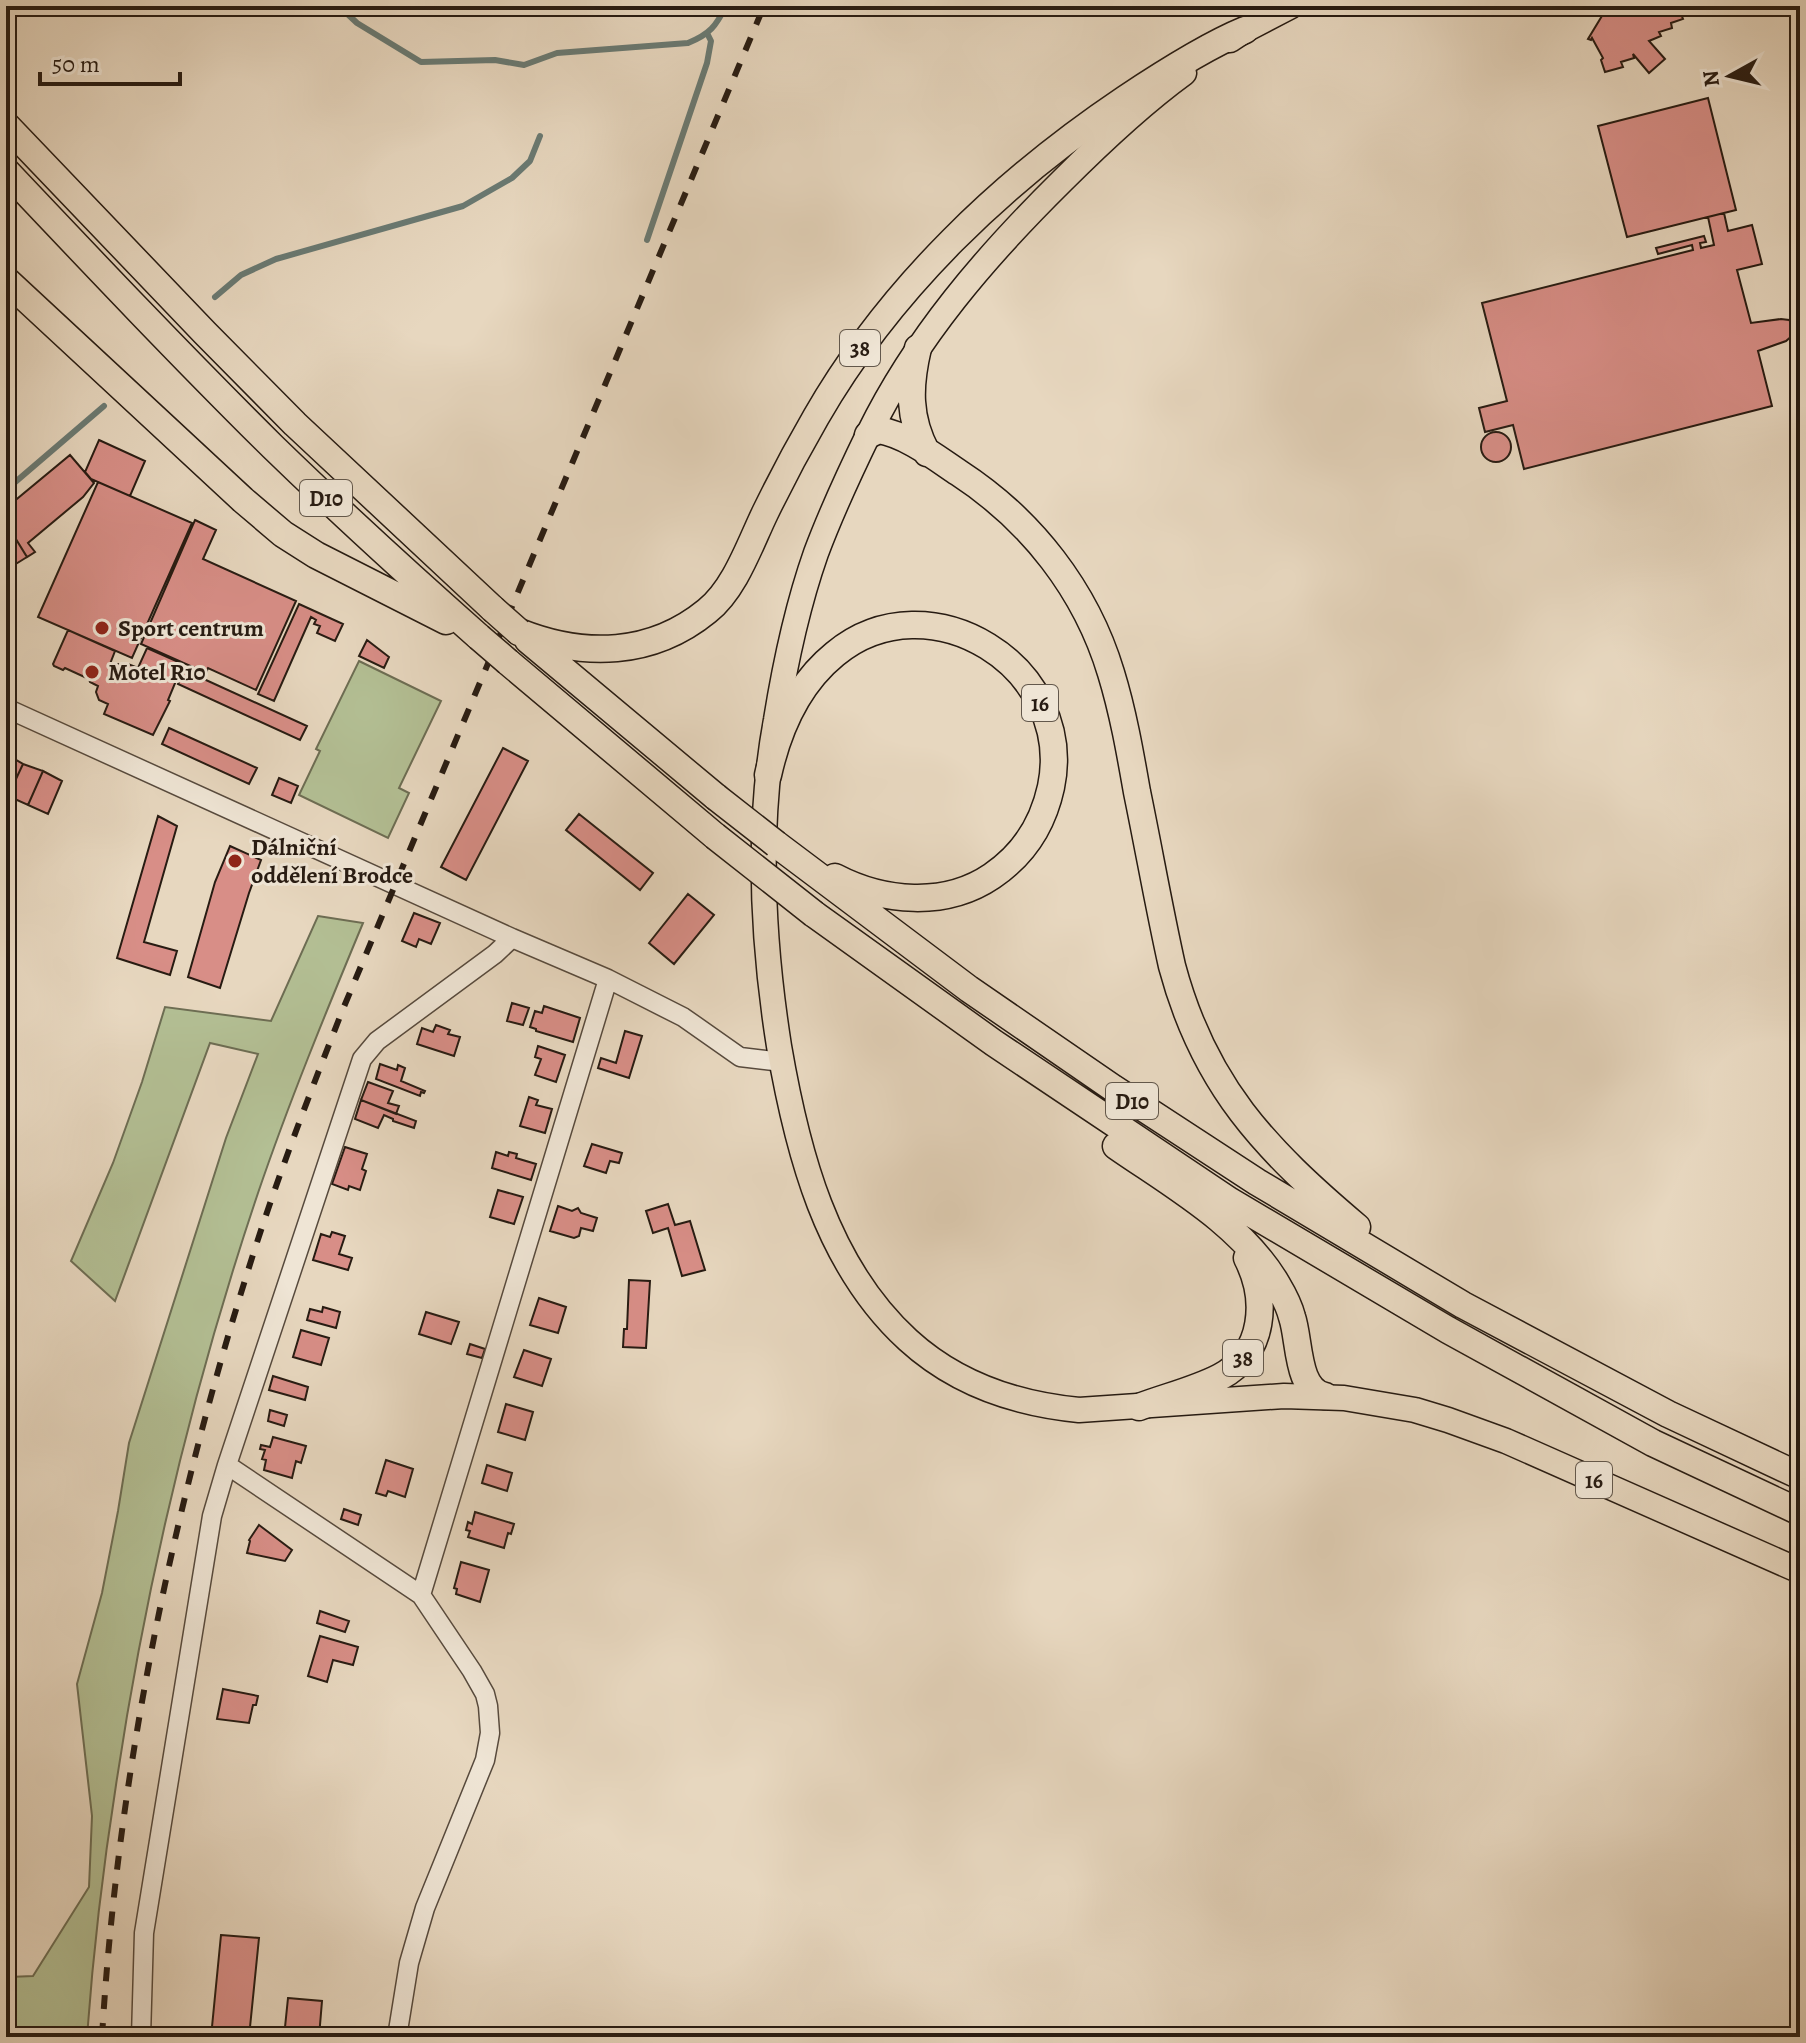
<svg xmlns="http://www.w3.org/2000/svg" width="1806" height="2043" font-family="Alegreya,serif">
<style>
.green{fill:#b3bf94;stroke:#6d6d53;stroke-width:2}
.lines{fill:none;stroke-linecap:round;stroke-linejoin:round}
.stream{stroke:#6a7a73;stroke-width:6}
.building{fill:#d88e87;stroke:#271b12;stroke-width:2}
.minor-casing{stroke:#574a3d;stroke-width:21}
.major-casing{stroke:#271b12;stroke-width:27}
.highway-casing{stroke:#271b12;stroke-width:29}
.minor{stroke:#efe5d5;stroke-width:18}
.major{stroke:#e7d7bf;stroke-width:24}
.highway{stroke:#e7d7bf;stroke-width:26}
.rail{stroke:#271b12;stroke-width:6;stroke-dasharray:14 14;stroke-linecap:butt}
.highway-bridge-casing{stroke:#271b12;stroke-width:29;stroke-linecap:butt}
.highway-bridge{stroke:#e7d7bf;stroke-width:26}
.poi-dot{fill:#8f2418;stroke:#efe5d5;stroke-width:3}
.labels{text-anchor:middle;stroke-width:6;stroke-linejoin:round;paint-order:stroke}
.shield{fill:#efe5d5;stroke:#63584c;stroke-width:2}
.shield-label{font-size:22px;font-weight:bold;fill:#271b12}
.poi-label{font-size:24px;font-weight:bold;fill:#271b12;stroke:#efe5d5;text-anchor:start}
</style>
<rect width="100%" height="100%" fill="#e7d7bf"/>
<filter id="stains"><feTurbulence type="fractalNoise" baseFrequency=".0025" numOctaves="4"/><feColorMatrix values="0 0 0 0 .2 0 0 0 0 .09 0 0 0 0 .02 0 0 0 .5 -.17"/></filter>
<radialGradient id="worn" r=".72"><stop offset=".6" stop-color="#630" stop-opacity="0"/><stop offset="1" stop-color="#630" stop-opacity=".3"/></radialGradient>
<!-- green -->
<path class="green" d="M 359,661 L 441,701 L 399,788 L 409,793 L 388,838 L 299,795 L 320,751 L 316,749 Z
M 318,916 L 363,923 C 326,1012 289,1102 258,1193 C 193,1386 146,1584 116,1785 C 103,1868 93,1953 87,2037 L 6,2037 L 6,1970 L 9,1977 L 33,1976 L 89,1887 L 92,1816 L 77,1684 L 102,1593 L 118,1511 L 129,1443 L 226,1138 L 258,1054 L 210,1043 L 115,1301 L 71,1261 L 113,1163 L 142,1082 L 165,1007 L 271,1021 Z"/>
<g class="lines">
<!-- stream -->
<path class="stream" d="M 339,6 L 357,23 L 421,62 L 495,60 L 524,65 L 557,53 L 688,43 C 710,34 716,26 726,6
M 647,240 L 707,63 L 711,41 L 707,33
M 215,297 L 241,275 L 276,259 L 463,206 L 512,178 L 530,161 L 540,136
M 6,490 L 104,406"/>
</g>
<!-- building -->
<path class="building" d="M 1608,6 L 1693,6 L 1694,10 L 1681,14 L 1683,19 L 1671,23 L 1672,28 L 1659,32 L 1661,36 L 1649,41 L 1665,59 L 1649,73 L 1633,54 L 1634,58 L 1621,62 L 1623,67 L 1605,72 L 1601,60 L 1603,58 L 1592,38 L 1591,40 L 1588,39 Z
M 1708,98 L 1736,210 L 1627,237 L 1598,126 Z
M 1724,213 L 1728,231 L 1752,225 L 1762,264 L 1737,270 L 1751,323 L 1781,319 L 1789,320 L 1796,327 L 1793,335 L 1786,341 L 1758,351 L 1772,406 L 1524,469 L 1513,425 L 1485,432 L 1479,408 L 1507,401 L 1482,303 L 1693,250 L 1692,245 L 1658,254 L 1656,248 L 1704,236 L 1706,242 L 1700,243 L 1701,248 L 1714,245 L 1708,217 Z
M1481 447a15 15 0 1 1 30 0a15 15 0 1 1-30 0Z
M 99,440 L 145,461 L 130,496 L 91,479 L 85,472 Z
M 70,455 L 94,483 L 83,497 L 28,543 L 35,552 L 27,557 L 6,523 L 6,508 Z
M 98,482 L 192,523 L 132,658 L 38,617 Z
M 195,520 L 216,530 L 203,559 L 296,601 L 256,690 L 208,668 L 206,673 L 141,644 Z
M 6,523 L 27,557 L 6,570 Z
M 299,604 L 343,624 L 335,641 L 317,633 L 320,626 L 314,624 L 316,620 L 311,617 L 274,701 L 258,694 Z
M 68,630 L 115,651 L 110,664 L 128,664 L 138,668 L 147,648 L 183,664 L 168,700 L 170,701 L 153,735 L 104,714 L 108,704 L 99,700 L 96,692 L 98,686 L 90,682 L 89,679 L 65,668 L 63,670 L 54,666 L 53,664 Z
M 367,640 L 389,657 L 384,668 L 359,656 Z
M 184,670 L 307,726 L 300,740 L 178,684 Z
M 169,728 L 257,768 L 249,784 L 162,744 Z
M 503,748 L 528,761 L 466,880 L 441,867 Z
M 6,754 L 23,764 L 8,796 L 6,795 Z
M 23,764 L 43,771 L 28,805 L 8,796 Z
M 43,771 L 62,781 L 48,814 L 28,805 Z
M 279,778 L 298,786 L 291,803 L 272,795 Z
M 579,814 L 653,873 L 640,890 L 566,830 Z
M 158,816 L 177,826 L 144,942 L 177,951 L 170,975 L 117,958 Z
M 230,846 L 261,860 L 249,893 L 220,988 L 188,977 L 215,882 Z
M 688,894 L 714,915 L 674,964 L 649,943 Z
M 414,913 L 440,923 L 431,944 L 419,939 L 416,947 L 402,941 Z
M 512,1003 L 529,1008 L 523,1025 L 507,1021 Z
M 544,1006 L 580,1018 L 573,1042 L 536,1031 L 536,1029 L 530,1027 L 535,1011 L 542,1013 Z
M 436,1025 L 450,1030 L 448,1034 L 460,1037 L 454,1056 L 417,1044 L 422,1028 L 433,1032 Z
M 625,1031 L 642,1036 L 629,1078 L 598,1068 L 601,1058 L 616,1063 Z
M 538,1046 L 565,1055 L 556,1082 L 535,1075 L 541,1059 L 535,1057 Z
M 380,1064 L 397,1070 L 398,1065 L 405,1068 L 401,1081 L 425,1091 L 424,1093 L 421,1092 L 420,1096 L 376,1079 Z
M 368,1082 L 393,1091 L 388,1103 L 399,1106 L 396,1114 L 361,1100 Z
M 529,1097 L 538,1100 L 536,1105 L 552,1109 L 545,1133 L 520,1126 Z
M 361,1100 L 416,1121 L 414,1128 L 393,1121 L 393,1119 L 384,1115 L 378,1128 L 355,1119 Z
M 592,1144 L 622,1153 L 619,1163 L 610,1161 L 606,1173 L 584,1166 Z
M 345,1147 L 367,1154 L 362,1169 L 366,1171 L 360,1190 L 349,1186 L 348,1190 L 332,1184 Z
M 496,1152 L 508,1156 L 509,1152 L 517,1154 L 516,1158 L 536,1164 L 531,1180 L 492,1168 Z
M 498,1190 L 523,1197 L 514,1224 L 490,1217 Z
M 668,1204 L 675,1225 L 690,1221 L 705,1270 L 682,1276 L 668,1228 L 653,1233 L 646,1211 Z
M 558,1206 L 572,1211 L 578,1208 L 581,1213 L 597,1218 L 593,1231 L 581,1228 L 579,1236 L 574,1238 L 550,1231 Z
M 332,1232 L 345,1236 L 339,1254 L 352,1258 L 348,1270 L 313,1260 L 321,1234 L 330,1237 Z
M 629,1280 L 650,1281 L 646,1348 L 623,1347 L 624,1329 L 627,1329 Z
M 539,1298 L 566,1307 L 558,1333 L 530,1325 Z
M 323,1307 L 340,1312 L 336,1328 L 307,1320 L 310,1309 L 322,1312 Z
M 426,1312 L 459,1322 L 451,1344 L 419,1334 Z
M 301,1330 L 329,1338 L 321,1365 L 293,1357 Z
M 470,1344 L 485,1349 L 482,1358 L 467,1354 Z
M 524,1350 L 551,1359 L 542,1386 L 514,1377 Z
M 273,1376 L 308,1387 L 305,1400 L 269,1390 Z
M 506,1404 L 533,1412 L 525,1440 L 498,1432 Z
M 270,1410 L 287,1415 L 284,1426 L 268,1421 Z
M 273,1437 L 306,1446 L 301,1463 L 296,1461 L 292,1478 L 264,1470 L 266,1460 L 262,1459 L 265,1450 L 260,1449 L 261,1445 L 270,1447 Z
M 386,1460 L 413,1469 L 405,1497 L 388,1491 L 386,1496 L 376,1493 Z
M 487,1465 L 512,1473 L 507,1491 L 482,1483 Z
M 344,1509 L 361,1515 L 358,1525 L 341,1519 Z
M 475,1512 L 514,1524 L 511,1534 L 508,1533 L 504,1548 L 468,1537 L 470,1531 L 466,1530 L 468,1522 L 472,1524 Z
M 259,1525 L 292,1550 L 285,1561 L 247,1553 L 250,1541 L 249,1540 Z
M 461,1562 L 489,1570 L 480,1602 L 456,1594 L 457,1589 L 454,1588 Z
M 320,1611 L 349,1621 L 345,1632 L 317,1623 Z
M 320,1636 L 358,1647 L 353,1665 L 333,1660 L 327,1682 L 308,1676 Z
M 223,1689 L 258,1696 L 256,1705 L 253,1705 L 249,1723 L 217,1719 Z
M 221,1935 L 259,1938 L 249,2037 L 211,2037 Z
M 288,1998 L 322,2001 L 319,2037 L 284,2037 Z"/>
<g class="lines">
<!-- minor casing -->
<g class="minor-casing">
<path id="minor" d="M 6,708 L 512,938 L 608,979 L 683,1017 L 740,1057 L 782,1062
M 227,1465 L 421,1595 L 472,1671 L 485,1694 L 488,1706 L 490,1733 L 485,1760 L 425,1908 L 409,1963 L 397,2037
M 421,1595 L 608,979
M 141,2037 L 144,1933 L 212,1516 L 227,1465 L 362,1059 L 377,1041 L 495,954 L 512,938"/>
</g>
<!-- major casing -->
<g class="major-casing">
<path id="major" d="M 1230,40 L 1245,30 L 1291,6
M 1184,73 C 1140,105 1100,143 1062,181 C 986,256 916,337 869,433 C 850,472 831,513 816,553 C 797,607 785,664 776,720 C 756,828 762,938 779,1046 C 797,1151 826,1265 908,1340 C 955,1383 1016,1404 1079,1410 L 1284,1396 L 1344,1398 L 1415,1410 L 1448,1420 L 1506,1441 L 1800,1571"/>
</g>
<!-- highway casing -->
<g class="highway-casing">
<path id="highway" d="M 6,125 L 205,333 L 295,424 L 493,609
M 6,171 C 94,264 182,357 273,447 C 340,512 409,575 479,637
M 6,280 L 243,500 L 283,534 L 316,555 L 446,621
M 918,348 C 909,386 908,418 927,453
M 868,435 L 879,430 C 907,435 935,457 959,473 C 1031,520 1086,590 1111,673 C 1123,712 1130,752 1137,792 C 1149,850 1159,908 1172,966 C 1204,1086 1265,1149 1357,1227
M 519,632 C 584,658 652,656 707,611 C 735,589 750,544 765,513 C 781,480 798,448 816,417 C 890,288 1003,181 1125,99 C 1161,75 1206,46 1245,30
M 528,640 L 716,797
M 508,662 L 715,836
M 768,775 C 778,730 798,684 835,654 C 929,576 1076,667 1051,787 C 1043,824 1023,855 992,876 C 945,908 883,902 835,877
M 776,844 L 969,989 L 1113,1088 L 1257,1182 L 1463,1305 L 1668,1414 L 1800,1476
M 814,914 L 994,1043 L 1230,1201 L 1448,1330 L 1653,1443 L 1800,1512
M 1116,1146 C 1172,1185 1241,1223 1277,1284 C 1283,1294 1289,1305 1292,1317 C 1300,1340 1296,1390 1325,1396
M 1139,1407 C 1165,1397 1195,1390 1220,1377 C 1265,1353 1268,1299 1247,1258"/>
</g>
<!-- minor -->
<use href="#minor" class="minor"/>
<!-- major -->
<use href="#major" class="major"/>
<!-- highway -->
<use href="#highway" class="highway"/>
<!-- rail -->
<path class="rail" d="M 102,2037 C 117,1782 170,1520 246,1277 C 274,1186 308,1098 343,1009 L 764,6"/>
<!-- highway-bridge casing -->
<g class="highway-bridge-casing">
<path id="highway-bridge" d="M 493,609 L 519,632
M 479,637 L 508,662
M 716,797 L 776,844
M 715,836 L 814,914"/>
</g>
<!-- highway-bridge -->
<use href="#highway-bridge" class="highway-bridge"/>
</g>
<!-- markers -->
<g class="poi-dot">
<circle cx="102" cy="628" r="8"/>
<circle cx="92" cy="672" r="8"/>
<circle cx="235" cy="861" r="8"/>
</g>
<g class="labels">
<!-- shield labels -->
<g class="shield">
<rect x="840" y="330" width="40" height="36" rx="6"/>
<rect x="300" y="480" width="52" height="36" rx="6"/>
<rect x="1022" y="685" width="36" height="36" rx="6"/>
<rect x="1106" y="1083" width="52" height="36" rx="6"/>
<rect x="1223" y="1340" width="40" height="36" rx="6"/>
<rect x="1576" y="1462" width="36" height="36" rx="6"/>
</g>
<g class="shield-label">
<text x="860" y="356">38</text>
<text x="326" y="506">D10</text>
<text x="1040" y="711">16</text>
<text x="1132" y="1109">D10</text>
<text x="1243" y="1366">38</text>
<text x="1594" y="1488">16</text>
</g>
<!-- poi labels -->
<g class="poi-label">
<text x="118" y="636">Sport centrum</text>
<text x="108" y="680">Motel R10</text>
<text x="251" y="855">Dálniční<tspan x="251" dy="28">oddělení Brodce</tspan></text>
</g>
</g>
<!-- margin -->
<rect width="1806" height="2043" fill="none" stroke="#e7d7bf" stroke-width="32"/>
<rect x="8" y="8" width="1790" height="2027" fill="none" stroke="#271b12" stroke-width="4"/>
<rect x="16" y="16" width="1774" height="2011" fill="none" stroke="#271b12" stroke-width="2"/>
<!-- north arrow -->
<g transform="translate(1730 76) rotate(262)" stroke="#efe5d5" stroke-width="6" paint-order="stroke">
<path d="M0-6L14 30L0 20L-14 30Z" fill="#271b12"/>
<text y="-12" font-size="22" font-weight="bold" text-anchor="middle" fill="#271b12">N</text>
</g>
<!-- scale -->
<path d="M40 72v12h140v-12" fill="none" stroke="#271b12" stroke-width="4"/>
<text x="52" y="72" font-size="24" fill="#271b12" stroke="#efe5d5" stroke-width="6" paint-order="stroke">50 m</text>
<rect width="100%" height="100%" filter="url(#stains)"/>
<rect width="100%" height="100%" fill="url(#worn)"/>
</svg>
